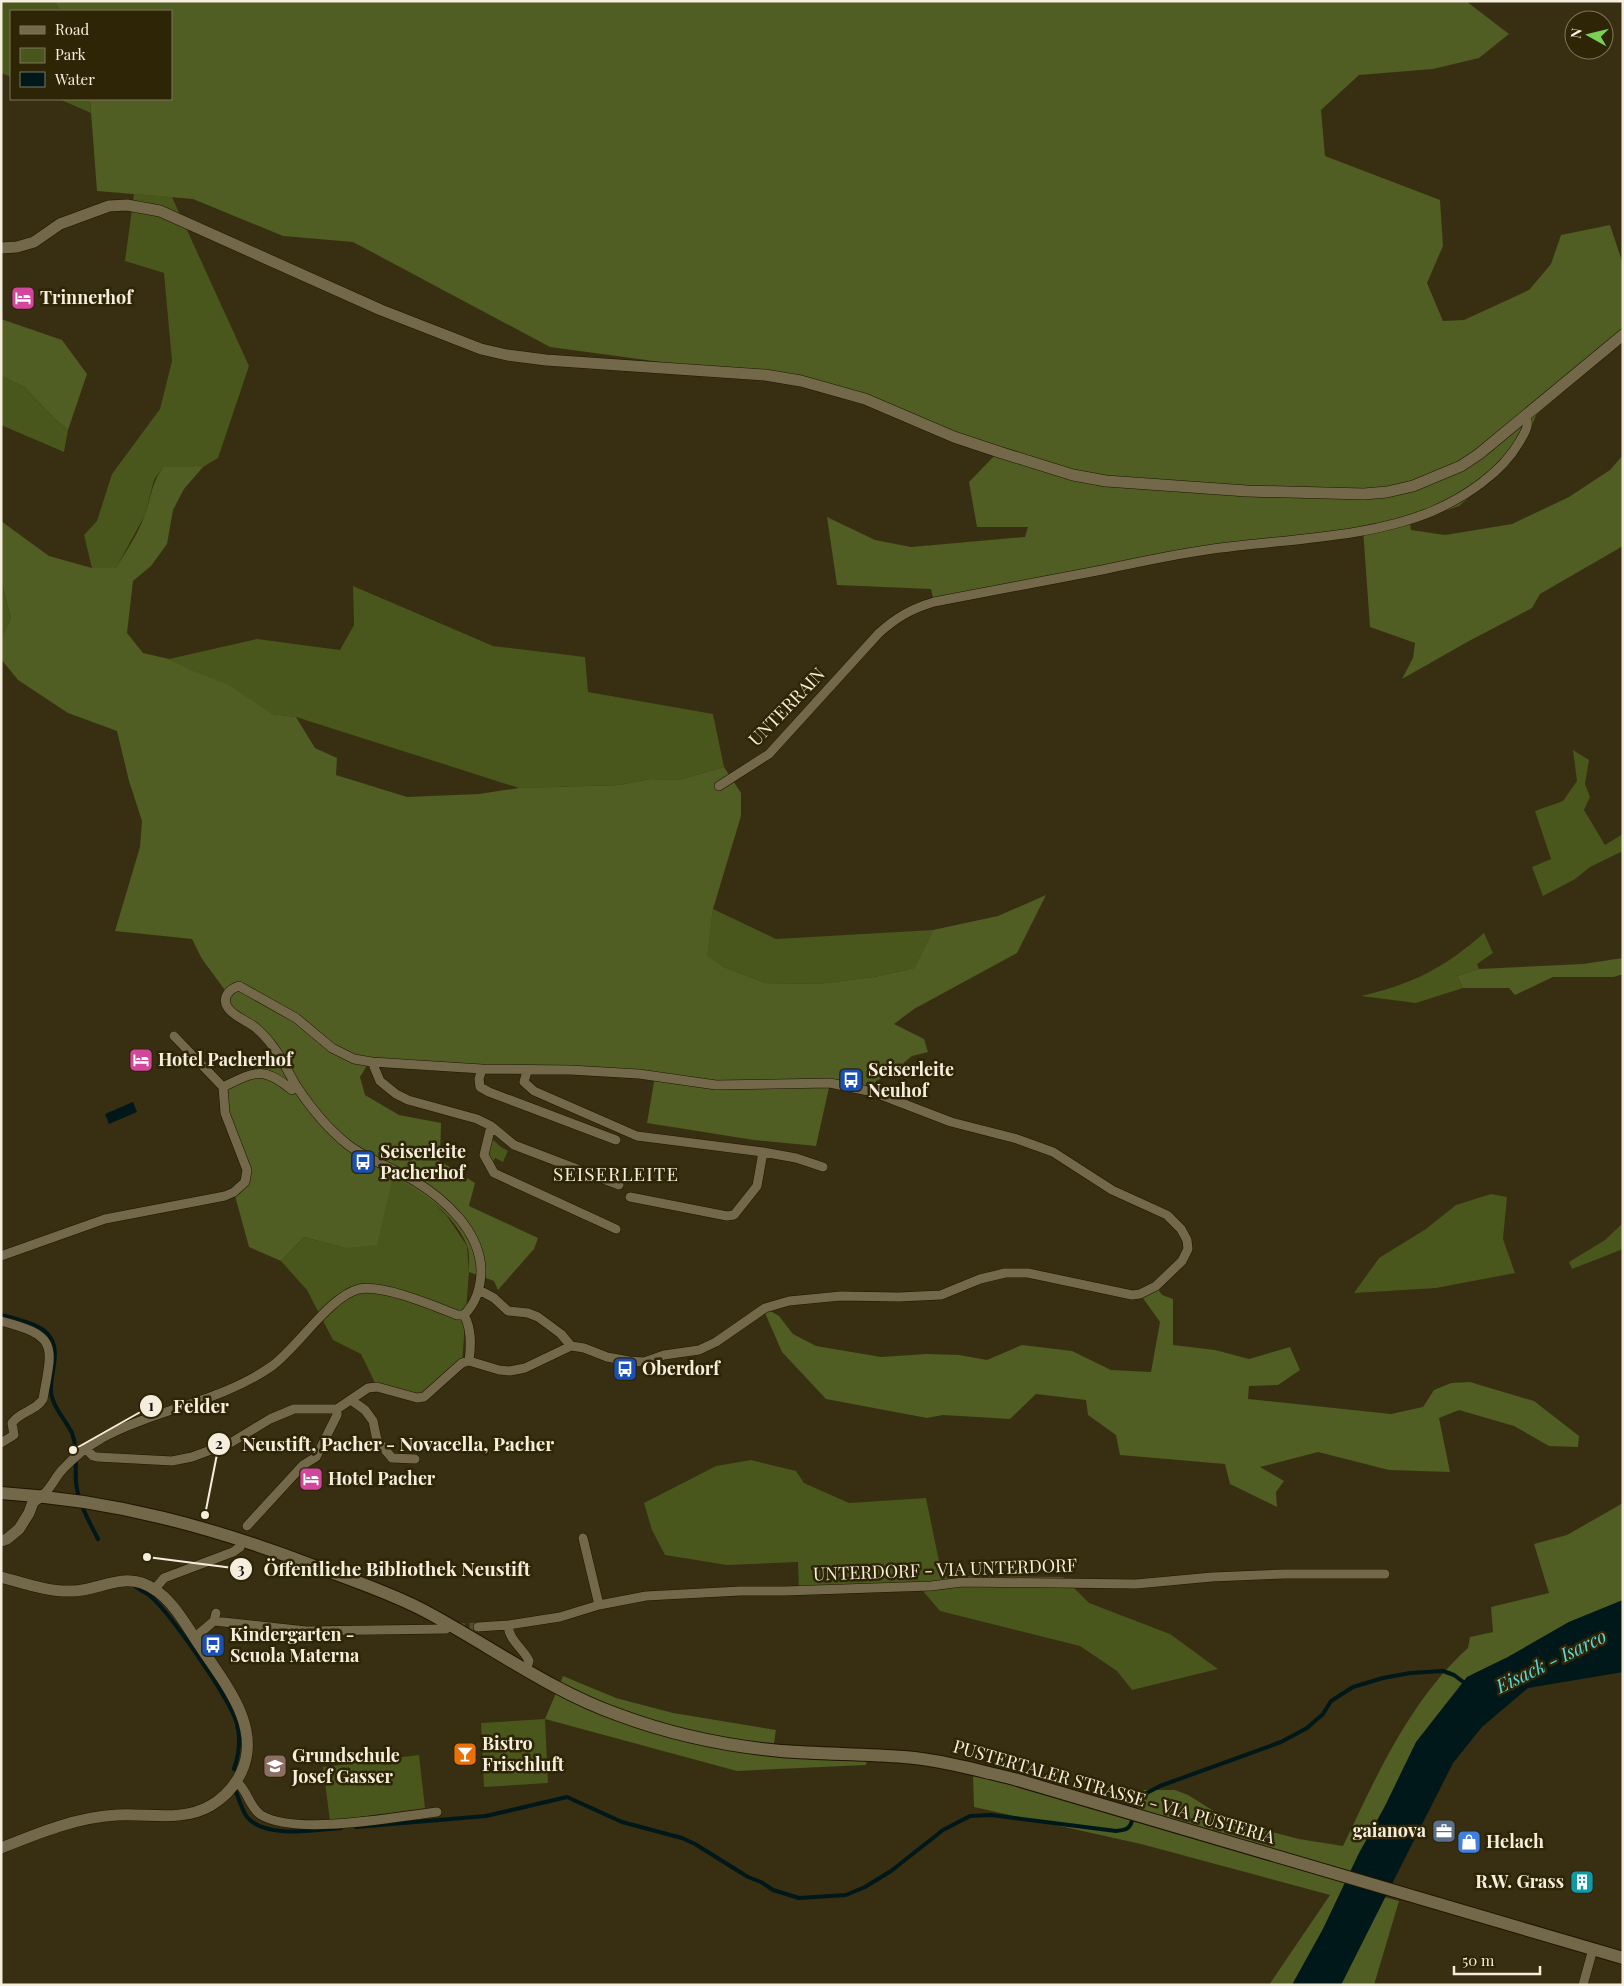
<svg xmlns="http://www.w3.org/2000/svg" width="1624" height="1986" font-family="'Playfair Display',serif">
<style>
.green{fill:#49561c}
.forest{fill:#505d23}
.water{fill:#001819}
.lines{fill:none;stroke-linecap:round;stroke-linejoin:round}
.stream{stroke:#001819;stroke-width:4}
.minor-tunnel{stroke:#544b30;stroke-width:9;stroke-dasharray:9 4.5;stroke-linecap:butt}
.minor-casing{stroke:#1f1500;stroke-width:10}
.tertiary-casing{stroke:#1f1500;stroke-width:12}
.secondary-casing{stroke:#1f1500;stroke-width:14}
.minor{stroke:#74684a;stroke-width:9}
.tertiary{stroke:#74684a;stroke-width:11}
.secondary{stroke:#74684a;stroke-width:12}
.labels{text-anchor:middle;stroke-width:5;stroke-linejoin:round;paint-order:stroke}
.poi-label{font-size:18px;font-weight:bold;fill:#f5eedd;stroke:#2e2406;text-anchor:start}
.street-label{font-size:18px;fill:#f5eedd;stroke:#2e2406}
.neighbourhood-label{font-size:19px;letter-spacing:1px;fill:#f5eedd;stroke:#2e2406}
.water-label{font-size:19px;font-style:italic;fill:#57d9df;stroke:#2e2406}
.leader{fill:none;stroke:#f5eedd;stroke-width:2}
.callout-dot{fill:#f5eedd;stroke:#2e2406;stroke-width:2}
.mark-label{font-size:15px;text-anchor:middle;font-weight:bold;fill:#111}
.callout-label{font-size:19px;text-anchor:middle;font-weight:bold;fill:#f5eedd;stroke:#2e2406;stroke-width:5;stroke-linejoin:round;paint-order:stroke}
</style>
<rect width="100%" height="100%" fill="#382e11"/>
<!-- green -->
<path class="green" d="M 1,1 L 54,1 L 60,11 L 11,11 L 11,77 L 1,73 Z
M 59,99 L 90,99 L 91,113 Z
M 134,194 L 172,197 L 249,366 L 218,458 L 203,467 L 163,467 L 154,480 L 145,515 L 116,568 L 92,568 L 84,535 L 97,521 L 112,474 L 160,409 L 172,361 L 164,273 L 125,261 Z
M 1,376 L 24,387 L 56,420 L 68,430 L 64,452 L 1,425 Z
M 1,580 L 11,619 L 1,639 Z
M 353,586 L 493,646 L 585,657 L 588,692 L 713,714 L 724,767 L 678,780 L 650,779 L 619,785 L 519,788 L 296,717 L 272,714 L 169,659 L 257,639 L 340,650 L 354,625 Z
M 1573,750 L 1589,760 L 1585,784 L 1590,797 L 1584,810 L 1605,845 L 1623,834 L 1623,851 L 1590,867 L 1575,879 L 1543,896 L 1532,867 L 1551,859 L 1535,811 L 1563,801 L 1577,781 Z
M 713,909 L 776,939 L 933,930 L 914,968 L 874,977 L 817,984 L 766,983 L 724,967 L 706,957 Z
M 1484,933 L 1493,953 L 1477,964 L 1479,969 L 1457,976 L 1463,988 L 1416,1003 L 1361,996 C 1413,984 1444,968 1484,933 Z
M 491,1138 L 501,1147 L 508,1151 L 503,1162 L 495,1158 L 493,1162 L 488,1155 Z
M 393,1177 L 410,1185 L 430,1199 L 447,1216 L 467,1246 L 469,1272 L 462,1363 L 424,1397 L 377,1387 L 361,1354 L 333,1340 L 307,1290 L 281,1261 L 304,1237 L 345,1248 Z
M 1491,1194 L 1507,1197 L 1503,1239 L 1515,1273 L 1436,1288 L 1354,1293 L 1379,1258 L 1426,1229 L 1456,1205 Z
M 1623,1223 L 1623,1249 L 1572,1269 L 1569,1262 L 1605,1240 Z
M 751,1460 L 796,1471 L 804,1483 L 849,1503 L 926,1498 L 942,1576 L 1063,1577 L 1089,1603 L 1170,1634 L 1218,1669 L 1132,1690 L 1117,1671 L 1080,1646 L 940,1611 L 922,1590 L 799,1594 L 798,1562 L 727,1565 L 665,1555 L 652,1530 L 644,1503 L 716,1466 Z
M 545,1719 L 548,1783 L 484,1787 L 481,1723 Z
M 419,1755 L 425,1808 L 330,1821 L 323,1767 Z"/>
<!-- forest -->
<path class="forest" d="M 54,1 L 1466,1 L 1509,34 L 1479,58 L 1433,69 L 1359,75 L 1321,110 L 1325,156 L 1440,200 L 1443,246 L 1427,283 L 1443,321 L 1464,320 L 1529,290 L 1551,264 L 1561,235 L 1610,225 L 1623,264 L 1623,341 L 1536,415 L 1526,441 L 1509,463 L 1459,506 L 1410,523 L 1411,530 L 1445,535 L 1512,524 L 1569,497 L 1610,470 L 1623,455 L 1623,546 L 1540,594 L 1532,608 L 1469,641 L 1402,679 L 1413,658 L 1415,643 L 1370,627 L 1363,529 L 1212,549 L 934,602 L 931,589 L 837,585 L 827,517 L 875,540 L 911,547 L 1025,537 L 1028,527 L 977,527 L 969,482 L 998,452 L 801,381 L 550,347 L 353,242 L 283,236 L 193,199 L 97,191 L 90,99 L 171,99 L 171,11 L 60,11 Z
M 1,319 L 62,340 L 87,374 L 68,430 L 56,420 L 24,387 L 1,376 Z
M 163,467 L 203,467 L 184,489 L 173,510 L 167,544 L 151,566 L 133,581 L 127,633 L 143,653 L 169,659 L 193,671 L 229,685 L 272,714 L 296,717 L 315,748 L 337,758 L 336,775 L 407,797 L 479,794 L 519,788 L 619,785 L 650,779 L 678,780 L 724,767 L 741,793 L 741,816 L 713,909 L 707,956 L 724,967 L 766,983 L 817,984 L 874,977 L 914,968 L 933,930 L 998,916 L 1046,895 L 1017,953 L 914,1009 L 894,1024 L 924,1039 L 928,1052 L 912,1056 L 893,1072 L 876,1081 L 873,1092 L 830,1083 L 816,1146 L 754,1140 L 647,1123 L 655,1076 L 482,1069 L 372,1057 L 360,1077 L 365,1095 L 399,1115 L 441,1123 L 440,1161 L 475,1183 L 469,1206 L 538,1238 L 534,1249 L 498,1290 L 494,1281 L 469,1272 C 469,1264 470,1252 467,1245 C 454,1214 422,1191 393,1177 L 377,1245 L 345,1248 L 304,1237 L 281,1261 L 249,1247 L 234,1192 L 247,1170 L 225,1113 L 223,1087 L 269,1063 L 274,1048 L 233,1013 L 227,993 L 202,959 L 192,939 L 115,931 L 140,847 L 142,821 L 129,781 L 117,731 L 68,713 L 18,680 L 1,659 L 1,639 L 11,619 L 1,580 L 1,521 L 49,556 L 92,568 L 116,568 C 126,551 139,533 145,514 C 152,495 151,485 163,467 Z
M 1623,958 L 1623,974 L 1614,977 L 1553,977 L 1515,995 L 1509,988 L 1463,988 L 1457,976 L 1479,969 L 1583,964 Z
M 1156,1286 L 1162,1295 L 1173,1299 L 1173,1345 L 1215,1350 L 1249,1359 L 1290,1347 L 1300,1370 L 1278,1385 L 1249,1386 L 1248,1399 L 1391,1414 L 1423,1407 L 1434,1390 L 1451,1383 L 1470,1382 L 1534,1401 L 1579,1436 L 1578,1447 L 1549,1446 L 1514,1426 L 1459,1410 L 1439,1418 L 1450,1472 L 1389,1470 L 1318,1452 L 1260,1467 L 1284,1481 L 1276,1492 L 1277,1507 L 1230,1484 L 1225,1464 L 1120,1455 L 1116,1435 L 1088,1415 L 1086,1400 L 1036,1394 L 1010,1419 L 943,1415 L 927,1418 L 826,1399 L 782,1352 L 762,1306 L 779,1316 L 793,1334 L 816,1346 L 881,1357 L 927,1354 L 959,1355 L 987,1360 L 1022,1345 L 1072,1351 L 1111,1370 L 1151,1372 L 1160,1322 L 1140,1294 Z
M 1623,1503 L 1623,1600 L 1569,1622 L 1508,1657 L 1467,1677 L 1384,1808 L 1359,1854 L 1323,1929 L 1292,1985 L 1269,1985 L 1330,1895 L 1141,1844 L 974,1807 L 973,1775 L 1132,1813 L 1135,1801 L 1144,1790 L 1175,1790 L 1188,1795 L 1217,1813 L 1257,1828 L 1299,1839 L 1343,1846 C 1376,1777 1410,1700 1468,1648 L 1470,1637 L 1493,1632 L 1491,1607 L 1549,1593 L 1534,1544 L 1567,1535 Z
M 563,1676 L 616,1698 L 673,1713 L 776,1730 L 772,1756 L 820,1760 L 867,1760 L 866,1765 L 737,1771 L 545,1719 Z
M 1384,1897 L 1399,1901 L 1374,1985 L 1341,1985 Z"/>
<!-- water -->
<path class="water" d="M 133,1102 L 137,1112 L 109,1124 L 105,1114 Z
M 1623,1600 L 1623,1672 L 1528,1688 L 1482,1727 L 1453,1763 L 1341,1985 L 1292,1985 L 1323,1929 L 1359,1853 L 1384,1808 L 1416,1742 L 1467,1677 L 1508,1657 L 1569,1622 Z"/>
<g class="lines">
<!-- stream -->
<path class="stream" d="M 1,1315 C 13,1318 39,1324 47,1333 C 62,1349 51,1370 51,1388 C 50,1404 65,1419 72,1433 C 78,1448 75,1466 76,1482 C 78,1503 89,1521 98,1539
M 136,1587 C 140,1590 145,1592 149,1595 C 169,1611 231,1700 237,1724 C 241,1739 239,1754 234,1769
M 236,1792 C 239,1799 242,1810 247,1817 C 265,1839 316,1830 341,1828
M 1136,1806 L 1143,1795 L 1160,1786 L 1281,1742 L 1307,1728 L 1323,1714 L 1331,1701 L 1353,1687 L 1383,1678 L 1410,1673 L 1443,1671 L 1454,1675 L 1466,1684
M 356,1827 L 486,1816 L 567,1797 L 622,1822 L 682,1838 L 695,1844 L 748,1877 L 761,1882 L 773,1890 L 799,1898 L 846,1895 L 865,1887 L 891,1871 L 943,1830 L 970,1816 L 991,1815 L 1116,1831 C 1125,1830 1129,1830 1132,1821"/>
<!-- minor-tunnel -->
<path class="minor-tunnel" d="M 456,1628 L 478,1627"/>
<!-- minor casing -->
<g class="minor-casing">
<path id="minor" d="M 719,786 L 769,754 L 879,633 C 897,617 911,609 934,602 C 990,591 1046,581 1102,570 C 1139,562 1176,554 1213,549 C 1284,539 1366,539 1433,511 C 1465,497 1502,473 1520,441 C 1524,434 1531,424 1525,417
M 174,1036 L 223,1087 C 255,1071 263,1066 292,1090 L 297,1087
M 372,1062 L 380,1081 L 396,1094 L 408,1100 L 477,1119 L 491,1126
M 482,1069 L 479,1079 L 480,1087 L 489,1092 L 616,1140
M 527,1071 L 524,1082 L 534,1091 L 637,1136 L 763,1152 L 757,1186 L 734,1215 L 727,1216 L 630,1197
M 763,1152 L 796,1158 L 823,1167
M 616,1229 L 494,1173 L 484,1155 L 491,1126 L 514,1145 L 619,1185
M 1,1256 L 105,1219 L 225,1196 L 234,1192 L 245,1182 L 247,1170 L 225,1113 L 223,1087
M 479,1290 L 494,1298 L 508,1311 L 528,1313 L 538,1317 L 561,1334 L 571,1346
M 464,1315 C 472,1329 471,1346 469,1361
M 1,1321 C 60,1336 52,1347 43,1399 C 36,1411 20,1411 12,1423 L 14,1435 L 1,1443
M 351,1400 L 365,1410 L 373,1421 L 377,1440 L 392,1458 L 415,1459
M 43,1495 C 52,1487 55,1477 63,1469 C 74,1457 88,1446 102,1438 C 156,1409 221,1402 272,1366 C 298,1347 330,1296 359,1289 C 383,1284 434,1306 457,1315 L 464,1315 C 476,1303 481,1287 481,1270 C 480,1231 445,1199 413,1180 C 392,1167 367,1160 347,1144 C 327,1128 311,1108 297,1087 C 289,1074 283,1060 274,1048 C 269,1041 262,1033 256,1028 C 248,1021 234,1017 228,1008 C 221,998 229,989 239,986 L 296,1018 L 332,1048 L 354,1059 L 372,1062 L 482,1069 L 570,1070 L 639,1074 L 716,1085 L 830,1083 L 873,1092 L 951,1122 L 1017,1139 L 1053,1152 L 1112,1190 L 1167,1215 L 1181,1229 L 1187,1240 L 1188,1249 L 1182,1261 L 1156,1286 L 1140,1294 L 1132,1295 L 1028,1273 L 1005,1273 L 980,1279 L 941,1295 L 899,1297 L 841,1296 L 789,1301 L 765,1308 L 716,1342 L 699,1350 L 664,1355 L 644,1362 L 629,1361 L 607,1357 L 584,1348 L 571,1346 L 525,1368 L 510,1371 L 499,1370 L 469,1361 L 462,1363 L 424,1397 L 417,1398 L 377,1387 L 368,1388 L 337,1409 L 294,1409 L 270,1419 L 232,1442 L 192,1457 L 172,1461 L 97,1457 L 93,1456 L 86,1449
M 247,1526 L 303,1465 L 316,1457 L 337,1415 L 337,1409
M 583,1538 L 599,1605
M 154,1590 L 164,1578 L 233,1552 L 240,1547
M 214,1621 L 306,1631 L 446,1629
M 508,1625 C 509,1641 523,1648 529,1661 L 526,1670
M 478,1627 L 508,1625 L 560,1617 L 599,1605 L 646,1596 L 740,1591 L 785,1591 L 931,1586 L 962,1582 L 1136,1584 L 1212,1577 L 1284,1574 L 1385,1574
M 194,1638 L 214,1621 L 216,1613
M 237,1782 C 248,1791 249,1807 261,1815 C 296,1836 395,1817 437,1812
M 1583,1985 L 1593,1949"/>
</g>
<!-- tertiary casing -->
<g class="tertiary-casing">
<path id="tertiary" d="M 1,248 L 17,247 L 34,242 L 60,224 L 109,206 L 127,205 L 160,211 L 381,310 L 481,349 L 507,355 L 546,360 L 765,375 L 801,381 L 865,399 L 954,437 L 999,452 L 1073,475 L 1106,481 L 1247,491 L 1364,494 L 1387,492 L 1413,486 L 1461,466 L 1479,454 L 1623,335
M 1,1541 L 7,1539 L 19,1529 L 29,1513 L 33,1502 L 43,1495
M 1,1577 C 24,1583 48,1592 72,1591 C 96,1591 118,1575 142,1583 C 170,1593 185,1624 200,1646 C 224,1683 263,1727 241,1773 C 234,1787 224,1798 210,1806 C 182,1822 148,1813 117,1815 C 77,1817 38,1833 1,1848"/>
</g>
<!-- secondary casing -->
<g class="secondary-casing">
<path id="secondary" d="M 1,1493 C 113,1500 213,1527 317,1567 C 352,1580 388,1592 421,1609 C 488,1644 548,1690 619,1715 C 670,1734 727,1746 781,1751 C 822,1754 863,1754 904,1757 C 941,1760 977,1770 1014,1779 L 1623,1958"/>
</g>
<!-- minor -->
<use href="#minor" class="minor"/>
<!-- tertiary -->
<use href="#tertiary" class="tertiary"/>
<!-- secondary -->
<use href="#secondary" class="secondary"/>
</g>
<!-- icons -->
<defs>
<g id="hotel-square" transform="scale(1.25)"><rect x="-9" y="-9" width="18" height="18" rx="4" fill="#d1479c" stroke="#2e2406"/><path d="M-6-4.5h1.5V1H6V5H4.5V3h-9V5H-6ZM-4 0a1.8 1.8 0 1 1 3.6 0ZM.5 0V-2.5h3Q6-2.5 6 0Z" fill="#fff"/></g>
<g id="bus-square" transform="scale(1.25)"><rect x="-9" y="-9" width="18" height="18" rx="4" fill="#1a4fb4" stroke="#2e2406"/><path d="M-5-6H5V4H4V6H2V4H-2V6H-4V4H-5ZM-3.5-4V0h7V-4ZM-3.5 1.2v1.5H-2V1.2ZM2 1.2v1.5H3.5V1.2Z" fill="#fff"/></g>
<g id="bar-square" transform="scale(1.25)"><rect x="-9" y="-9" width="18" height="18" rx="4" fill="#e8710a" stroke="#2e2406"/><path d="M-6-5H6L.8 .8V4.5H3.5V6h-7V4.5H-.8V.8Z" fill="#fff"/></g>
<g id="school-square" transform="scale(1.25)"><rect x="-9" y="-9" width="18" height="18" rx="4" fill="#8d6e63" stroke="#2e2406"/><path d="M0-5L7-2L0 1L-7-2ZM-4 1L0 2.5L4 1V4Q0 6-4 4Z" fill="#fff"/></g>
<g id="office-square" transform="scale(1.25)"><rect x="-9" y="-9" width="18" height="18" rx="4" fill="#5c6f8a" stroke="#2e2406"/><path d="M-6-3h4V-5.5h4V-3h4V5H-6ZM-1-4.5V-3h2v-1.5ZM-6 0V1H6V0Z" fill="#fff"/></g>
<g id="shop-square" transform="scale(1.25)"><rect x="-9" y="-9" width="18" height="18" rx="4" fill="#3f7fe0" stroke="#2e2406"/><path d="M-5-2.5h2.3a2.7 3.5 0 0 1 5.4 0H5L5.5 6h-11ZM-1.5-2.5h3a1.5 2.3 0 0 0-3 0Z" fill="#fff"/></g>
<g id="building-square" transform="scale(1.25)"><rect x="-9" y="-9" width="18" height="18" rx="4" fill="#0f9aa8" stroke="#2e2406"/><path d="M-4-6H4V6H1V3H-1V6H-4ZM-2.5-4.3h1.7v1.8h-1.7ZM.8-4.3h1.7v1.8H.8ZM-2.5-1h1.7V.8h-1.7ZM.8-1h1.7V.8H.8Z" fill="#fff"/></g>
</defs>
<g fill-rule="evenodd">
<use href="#hotel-square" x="23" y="298"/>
<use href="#hotel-square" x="141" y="1060"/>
<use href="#bus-square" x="851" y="1080"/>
<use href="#bus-square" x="363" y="1162"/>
<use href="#bus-square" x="625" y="1369"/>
<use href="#hotel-square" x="311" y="1479"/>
<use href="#bus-square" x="213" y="1645"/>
<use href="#bar-square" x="465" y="1754"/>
<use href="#school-square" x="275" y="1766"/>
<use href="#office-square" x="1444" y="1831"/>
<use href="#shop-square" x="1469" y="1842"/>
<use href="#building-square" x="1582" y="1882"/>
</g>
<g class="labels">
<!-- poi labels -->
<g class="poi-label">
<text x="40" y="304">Trinnerhof</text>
<text x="158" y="1066">Hotel Pacherhof</text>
<text x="868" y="1076">Seiserleite<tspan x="868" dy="21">Neuhof</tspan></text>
<text x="380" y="1158">Seiserleite<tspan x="380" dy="21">Pacherhof</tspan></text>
<text x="642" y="1375">Oberdorf</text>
<text x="328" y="1485">Hotel Pacher</text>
<text x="230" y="1641">Kindergarten -<tspan x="230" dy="21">Scuola Materna</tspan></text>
<text x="482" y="1750">Bistro<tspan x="482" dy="21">Frischluft</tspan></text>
<text x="292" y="1762">Grundschule<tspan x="292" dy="21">Josef Gasser</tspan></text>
<text x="1426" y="1837" text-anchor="end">gaianova</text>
<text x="1486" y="1848">Helach</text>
<text x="1564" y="1888" text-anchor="end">R.W. Grass</text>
</g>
<!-- street labels -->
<g class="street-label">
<text transform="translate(787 707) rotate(-46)" y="6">UNTERRAIN</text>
<text transform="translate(945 1570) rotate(-2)" y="6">UNTERDORF - VIA UNTERDORF</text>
<text transform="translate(1114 1792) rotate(16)" y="6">PUSTERTALER STRASSE - VIA PUSTERIA</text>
</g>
<!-- neighbourhood labels -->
<g class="neighbourhood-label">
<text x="616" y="1181">SEISERLEITE</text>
</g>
<!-- water labels -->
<g class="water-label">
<text transform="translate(1551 1661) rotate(-26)" y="7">Eisack - Isarco</text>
</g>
</g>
<!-- callouts -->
<path class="leader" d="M73 1450L151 1406M205 1515L219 1444M147 1557L241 1569"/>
<g class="callout-dot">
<circle cx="73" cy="1450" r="5"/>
<circle cx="205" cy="1515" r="5"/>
<circle cx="147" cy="1557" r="5"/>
<circle cx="151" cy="1406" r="12"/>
<circle cx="219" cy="1444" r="12"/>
<circle cx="241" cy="1569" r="12"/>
</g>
<g class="mark-label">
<text x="151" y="1411">1</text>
<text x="219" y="1449">2</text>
<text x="241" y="1574">3</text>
</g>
<g class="callout-label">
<text x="201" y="1413">Felder</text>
<text x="398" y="1451">Neustift, Pacher - Novacella, Pacher</text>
<text x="397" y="1576">Öffentliche Bibliothek Neustift</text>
</g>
<!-- border -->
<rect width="1624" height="1986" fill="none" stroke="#f5eedd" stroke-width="5"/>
<!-- legend -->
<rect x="10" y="10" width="162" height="90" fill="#2e2406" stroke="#7e755c"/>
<rect x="20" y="26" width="25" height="8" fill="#74684a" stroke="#7e755c"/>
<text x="55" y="35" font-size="15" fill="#f5eedd">Road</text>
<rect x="20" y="48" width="25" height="15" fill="#49561c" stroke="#7e755c"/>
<text x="55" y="60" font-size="15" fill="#f5eedd">Park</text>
<rect x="20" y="72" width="25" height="15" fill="#001819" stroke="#7e755c"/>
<text x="55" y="85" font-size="15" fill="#f5eedd">Water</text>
<!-- north arrow -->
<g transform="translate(1589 35) rotate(278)"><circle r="24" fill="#2e2406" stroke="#7e755c"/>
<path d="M0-4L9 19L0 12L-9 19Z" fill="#7bd156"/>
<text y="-8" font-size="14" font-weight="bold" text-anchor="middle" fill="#f5eedd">N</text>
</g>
<!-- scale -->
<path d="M1454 1966v8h86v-8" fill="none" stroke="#f5eedd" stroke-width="2.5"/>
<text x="1462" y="1966" font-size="15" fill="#f5eedd" stroke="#2e2406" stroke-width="4" paint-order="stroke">50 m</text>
</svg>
